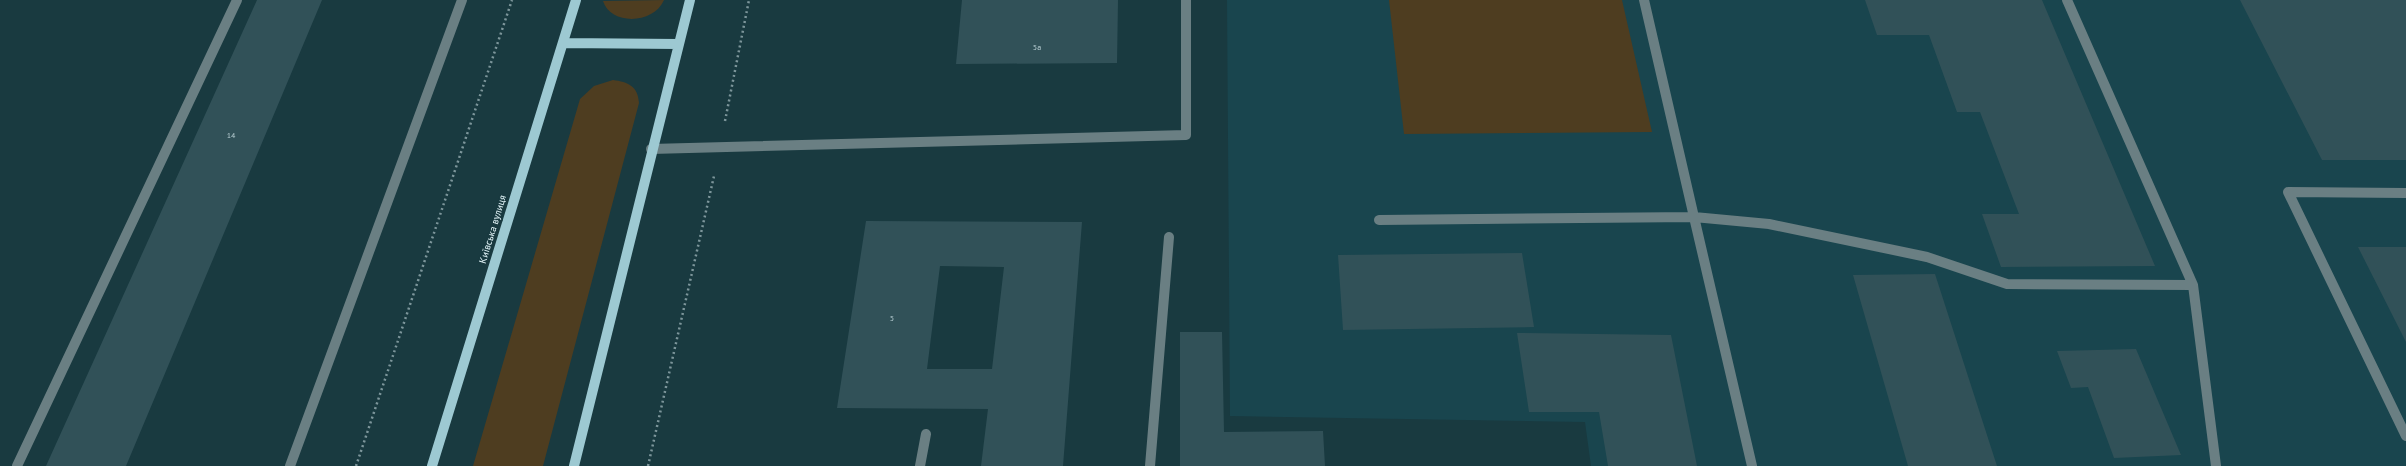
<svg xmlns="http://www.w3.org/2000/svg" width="2406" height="466" font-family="'PT Sans',sans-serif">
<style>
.built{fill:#19454e}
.green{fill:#4e3d20}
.building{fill:#315158;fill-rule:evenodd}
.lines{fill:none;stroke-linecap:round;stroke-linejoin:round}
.path{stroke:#7d969b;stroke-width:2.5;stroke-dasharray:2 3;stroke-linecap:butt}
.minor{stroke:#6a7f83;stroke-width:10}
.major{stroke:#9dc9d2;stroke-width:10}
.labels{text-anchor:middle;stroke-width:3.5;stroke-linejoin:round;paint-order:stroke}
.number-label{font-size:8px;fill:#b7cdd2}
.street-label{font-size:10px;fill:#e4f6fa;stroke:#193a40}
</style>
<rect width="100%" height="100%" fill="#193a40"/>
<!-- built -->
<path class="built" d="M 1227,0 L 2406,0 L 2406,466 L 1591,466 L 1585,422 L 1230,416 Z"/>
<!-- green -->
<path class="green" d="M 664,0 C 654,24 611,26 603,1 Z
M 1389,0 L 1622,0 L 1652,132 L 1404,134 Z
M 613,80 C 628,82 638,86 639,103 L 543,466 L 473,466 L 580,99 L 594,86 Z"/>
<!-- building -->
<path class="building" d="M 257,0 L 322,0 L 126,466 L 46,466 Z
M 962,0 L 1118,0 L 1117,63 L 956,64 Z
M 1865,0 L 2042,0 L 2155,266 L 2001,267 L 1982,214 L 2019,214 L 1980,112 L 1957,112 L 1929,35 L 1877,35 Z
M 2240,0 L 2406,0 L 2406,160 L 2322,160 Z
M 866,221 L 1082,222 L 1063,466 L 981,466 L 988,409 L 837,408 ZM 940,266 L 1004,267 L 992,369 L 927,369 Z
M 2358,247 L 2406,247 L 2406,342 Z
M 1522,253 L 1534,327 L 1343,330 L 1338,255 Z
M 1935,274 L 1997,466 L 1908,466 L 1853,275 Z
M 1180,332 L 1222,332 L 1224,432 L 1323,431 L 1325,466 L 1180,466 Z
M 1517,333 L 1671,335 L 1697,466 L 1608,466 L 1599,412 L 1529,412 Z
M 2136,349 L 2181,455 L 2114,458 L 2088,387 L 2071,388 L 2057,351 Z"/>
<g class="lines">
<!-- path -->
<path class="path" d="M 725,121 L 749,0
M 356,466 L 512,0
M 648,466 L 714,176"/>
<!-- minor -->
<path class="minor" d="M 2067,0 L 2193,285 L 2216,466
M 651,149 L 1186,135 L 1186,0
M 2406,193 L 2288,192 L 2406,436
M 1379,220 L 1694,217 L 1644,0
M 17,466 L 237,0
M 290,466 L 462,0
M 920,466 L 926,434
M 1150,466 L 1169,237
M 1752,466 L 1694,217 L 1769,224 L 1927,257 L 2007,284 L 2193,285"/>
<!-- major -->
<path class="major" d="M 563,43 L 678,44
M 432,466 L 576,0
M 574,466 L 690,0"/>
</g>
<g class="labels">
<!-- number labels -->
<g class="number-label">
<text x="1037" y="50">5а</text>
<text x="231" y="138">14</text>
<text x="892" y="321">5</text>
</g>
<!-- street labels -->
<g class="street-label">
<text transform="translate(492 229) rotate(-73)" y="4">Київська вулиця</text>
</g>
</g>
</svg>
